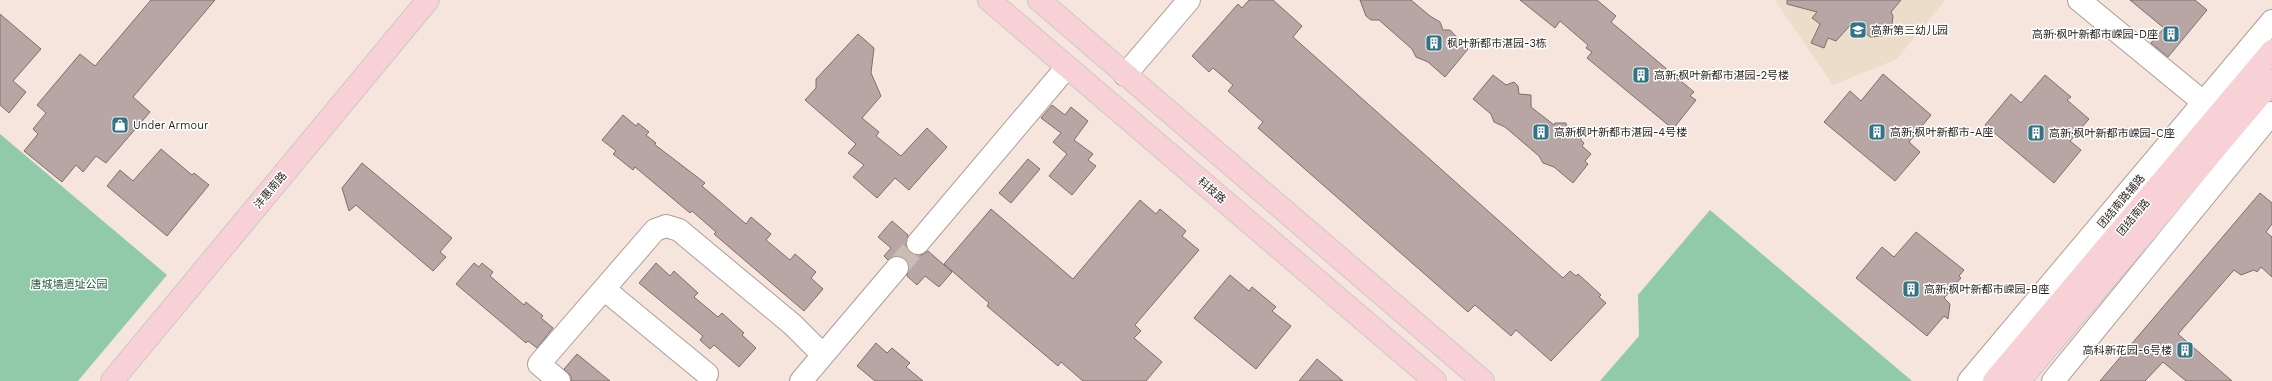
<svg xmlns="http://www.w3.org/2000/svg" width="2272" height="381" font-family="'Work Sans','Noto Sans SC',sans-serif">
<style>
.education{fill:#ecdcca}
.green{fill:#91caa8}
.building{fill:#b8a6a4;stroke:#7e6e6c}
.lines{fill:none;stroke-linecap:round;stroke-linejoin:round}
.minor-tunnel{stroke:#cbbdb6;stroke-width:22;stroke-dasharray:22 11;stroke-linecap:butt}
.minor-casing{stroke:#ad9d96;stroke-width:24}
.major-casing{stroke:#cbc9c9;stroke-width:24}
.minor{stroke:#fff;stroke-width:22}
.major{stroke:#f7d1d5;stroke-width:22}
.labels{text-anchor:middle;stroke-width:3;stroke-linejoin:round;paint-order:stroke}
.poi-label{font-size:11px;fill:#251f1c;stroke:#fff;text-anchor:start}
.street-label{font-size:11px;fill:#251f1c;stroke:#fff}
.park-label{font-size:11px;fill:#1f5439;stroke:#fff}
</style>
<rect width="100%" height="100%" fill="#f5e5dd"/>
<!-- education -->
<path class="education" d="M 1775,0 L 1945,0 L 1897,59 L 1833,85 Z"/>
<!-- green -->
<path class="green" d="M 0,134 L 167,275 L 78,381 L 0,381 Z
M 1710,210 L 1912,381 L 1600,381 L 1639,336 L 1638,295 Z"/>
<!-- building -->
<path class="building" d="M 151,0 L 215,0 L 133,97 L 150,112 L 106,163 L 96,156 L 83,172 L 76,165 L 62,182 L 24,151 L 38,134 L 33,129 L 46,113 L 37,105 L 80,54 L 95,66 Z
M 1249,0 L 1273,0 L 1302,26 L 1293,37 L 1563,278 L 1570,271 L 1576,276 L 1578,274 L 1601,295 L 1599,297 L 1606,303 L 1551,361 L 1516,330 L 1511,336 L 1475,305 L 1468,312 L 1258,128 L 1263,122 L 1228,91 L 1233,85 L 1213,68 L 1209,72 L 1192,56 L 1238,4 L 1242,8 Z
M 1360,0 L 1411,0 L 1430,16 L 1440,22 L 1443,30 L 1450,30 L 1468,49 L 1445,77 L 1428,62 L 1416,57 L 1412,49 L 1379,20 L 1371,20 L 1366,16 Z
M 1520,0 L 1597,0 L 1616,16 L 1611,22 L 1694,92 L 1690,96 L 1696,100 L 1673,129 L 1587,58 L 1592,52 L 1586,48 L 1588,45 L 1560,21 L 1555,28 Z
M 1787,0 L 1901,0 L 1891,12 L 1893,16 L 1892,24 L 1882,36 L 1870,37 L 1853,22 L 1836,41 L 1828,38 L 1824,48 L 1811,43 L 1820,24 L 1812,18 L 1817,12 L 1787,4 Z
M 2130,0 L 2195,0 L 2207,10 L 2168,57 L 2151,43 L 2164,28 Z
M 0,14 L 41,49 L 13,81 L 26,92 L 9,113 L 0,105 Z
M 858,34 L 874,48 L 871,73 L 881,96 L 862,118 L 879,132 L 876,136 L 901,156 L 927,128 L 947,147 L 909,190 L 895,178 L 877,198 L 853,177 L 864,165 L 848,153 L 856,144 L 805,100 L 816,88 L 816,79 Z
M 1883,74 L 1931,115 L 1909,142 L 1920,152 L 1895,181 L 1824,122 L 1850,91 L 1861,101 Z
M 1493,75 L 1506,85 L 1514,82 L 1518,86 L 1519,94 L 1531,95 L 1531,107 L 1554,125 L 1555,123 L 1566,123 L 1567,129 L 1575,135 L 1580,135 L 1581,140 L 1584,143 L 1582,146 L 1591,154 L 1585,161 L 1588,164 L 1573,183 L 1554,167 L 1543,163 L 1539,156 L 1505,127 L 1494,122 L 1491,114 L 1473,99 Z
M 2045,75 L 2071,97 L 2067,100 L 2089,119 L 2070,141 L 2081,150 L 2054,183 L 1985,125 L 2011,94 L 2021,103 Z
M 1052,105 L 1065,115 L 1071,107 L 1088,121 L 1074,140 L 1093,154 L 1088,160 L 1096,166 L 1072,195 L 1049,176 L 1067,154 L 1053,142 L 1061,133 L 1041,118 Z
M 623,115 L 636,126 L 638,123 L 649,132 L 646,135 L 656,143 L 654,144 L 705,183 L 702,186 L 746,224 L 751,217 L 771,234 L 766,240 L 790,260 L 795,254 L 816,272 L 811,278 L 823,289 L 804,311 L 714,234 L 716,232 L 692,211 L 690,213 L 635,167 L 633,170 L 613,154 L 616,151 L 602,140 Z
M 161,149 L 192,175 L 194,173 L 209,185 L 167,236 L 107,186 L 120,170 L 133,181 Z
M 1028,159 L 1040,169 L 1011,203 L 999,193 Z
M 362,163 L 452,238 L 440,252 L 446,257 L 433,271 L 356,205 L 349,211 L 342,188 Z
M 2260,193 L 2272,203 L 2272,224 L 2266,232 L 2272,237 L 2272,277 L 2261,267 L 2257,272 L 2254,270 L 2241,275 L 2234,270 L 2178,334 L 2232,381 L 2186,381 L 2163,362 L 2145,381 L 2100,381 Z
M 1140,200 L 1156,214 L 1160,209 L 1186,231 L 1182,236 L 1199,250 L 1135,325 L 1141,331 L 1134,338 L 1162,362 L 1146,381 L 1083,381 L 1061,362 L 1058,366 L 987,306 L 989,303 L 944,264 L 991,209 L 1073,279 Z
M 892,221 L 908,235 L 906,247 L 910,253 L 922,255 L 928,251 L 952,272 L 939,287 L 925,276 L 917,285 L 907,276 L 909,264 L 905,258 L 899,256 L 888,260 L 884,256 L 891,248 L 878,237 Z
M 1916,232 L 1964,270 L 1959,276 L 1961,278 L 1944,298 L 1950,304 L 1948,319 L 1944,316 L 1927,336 L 1856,278 L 1882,247 L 1894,257 Z
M 474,263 L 479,267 L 482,263 L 493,272 L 490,276 L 524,305 L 526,302 L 543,316 L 541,318 L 553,328 L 537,348 L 528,341 L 526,343 L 456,284 Z
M 656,263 L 670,276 L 674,271 L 698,293 L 694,297 L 718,317 L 722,313 L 744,333 L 742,335 L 756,348 L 739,367 L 714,345 L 710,349 L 700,340 L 703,336 L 639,283 Z
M 1230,275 L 1249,291 L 1252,287 L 1276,307 L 1272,311 L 1291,326 L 1256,369 L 1194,318 Z
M 876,343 L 887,353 L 892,348 L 910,363 L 906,367 L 923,381 L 875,381 L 857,366 Z
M 577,354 L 610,381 L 571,381 L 571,376 L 564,369 Z
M 1317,359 L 1343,381 L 1299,381 Z"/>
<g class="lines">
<!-- minor-tunnel -->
<path class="minor-tunnel" d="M 897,268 L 918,243"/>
<!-- minor casing -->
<g class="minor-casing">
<path id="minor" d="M 2079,0 L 2214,111
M 1125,75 L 1189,0
M 918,243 L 1067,67
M 604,289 L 707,374
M 559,381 L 539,364 L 655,230 L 666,226 L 679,230 L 793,325 L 823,355
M 801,381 L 897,268
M 1969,381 L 2272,21
M 2053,381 L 2272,113"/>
</g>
<!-- major casing -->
<g class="major-casing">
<path id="major" d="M 989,0 L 1435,381
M 1039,0 L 1483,381
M 112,381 L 428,0
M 1994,381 L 2272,51
M 2019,381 L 2272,81"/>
</g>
<!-- minor -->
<use href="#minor" class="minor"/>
<!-- major -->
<use href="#major" class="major"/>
</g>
<!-- icons -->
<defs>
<g id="school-square" transform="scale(0.9)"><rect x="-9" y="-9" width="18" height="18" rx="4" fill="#327486" stroke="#fff"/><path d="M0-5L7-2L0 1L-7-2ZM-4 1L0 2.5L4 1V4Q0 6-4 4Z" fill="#fff"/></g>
<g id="building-square" transform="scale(0.9)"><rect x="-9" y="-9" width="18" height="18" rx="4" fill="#327486" stroke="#fff"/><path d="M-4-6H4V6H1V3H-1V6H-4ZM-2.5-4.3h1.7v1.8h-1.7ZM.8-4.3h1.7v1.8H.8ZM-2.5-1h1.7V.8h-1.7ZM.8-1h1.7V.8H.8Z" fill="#fff"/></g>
<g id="shop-square" transform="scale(0.9)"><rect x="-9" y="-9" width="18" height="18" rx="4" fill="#327486" stroke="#fff"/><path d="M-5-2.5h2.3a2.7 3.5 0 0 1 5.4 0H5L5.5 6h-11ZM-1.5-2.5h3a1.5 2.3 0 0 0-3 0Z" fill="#fff"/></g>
</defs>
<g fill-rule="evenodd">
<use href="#school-square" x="1858" y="30"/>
<use href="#building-square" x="2171" y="34"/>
<use href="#building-square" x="1434" y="43"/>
<use href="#building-square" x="1641" y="75"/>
<use href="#shop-square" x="120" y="125"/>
<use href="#building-square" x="1541" y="132"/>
<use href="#building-square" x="1877" y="132"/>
<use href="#building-square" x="2036" y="133"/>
<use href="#building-square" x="1911" y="289"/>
<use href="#building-square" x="2185" y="350"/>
</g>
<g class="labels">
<!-- poi labels -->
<g class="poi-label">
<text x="1871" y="34">高新第三幼儿园</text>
<text x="2158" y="38" text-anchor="end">高新·枫叶新都市嵘园-D座</text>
<text x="1447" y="47">枫叶新都市湛园-3栋</text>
<text x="1654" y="79">高新·枫叶新都市湛园-2号楼</text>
<text x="133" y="129">Under Armour</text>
<text x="1554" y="136">高新枫叶新都市湛园-4号楼</text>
<text x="1890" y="136">高新·枫叶新都市-A座</text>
<text x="2049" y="137">高新·枫叶新都市嵘园-C座</text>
<text x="1924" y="293">高新·枫叶新都市嵘园-B座</text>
<text x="2172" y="354" text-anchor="end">高科新花园-6号楼</text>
</g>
<!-- street labels -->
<g class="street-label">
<text transform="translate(270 190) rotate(-50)" y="4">沣惠南路</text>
<text transform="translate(1212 190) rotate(41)" y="4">科技路</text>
<text transform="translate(2121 201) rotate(-50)" y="4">团结南路辅路</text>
<text transform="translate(2133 217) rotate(-50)" y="4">团结南路</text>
</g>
<!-- park labels -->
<g class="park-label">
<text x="69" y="288">唐城墙遗址公园</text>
</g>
</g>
</svg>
